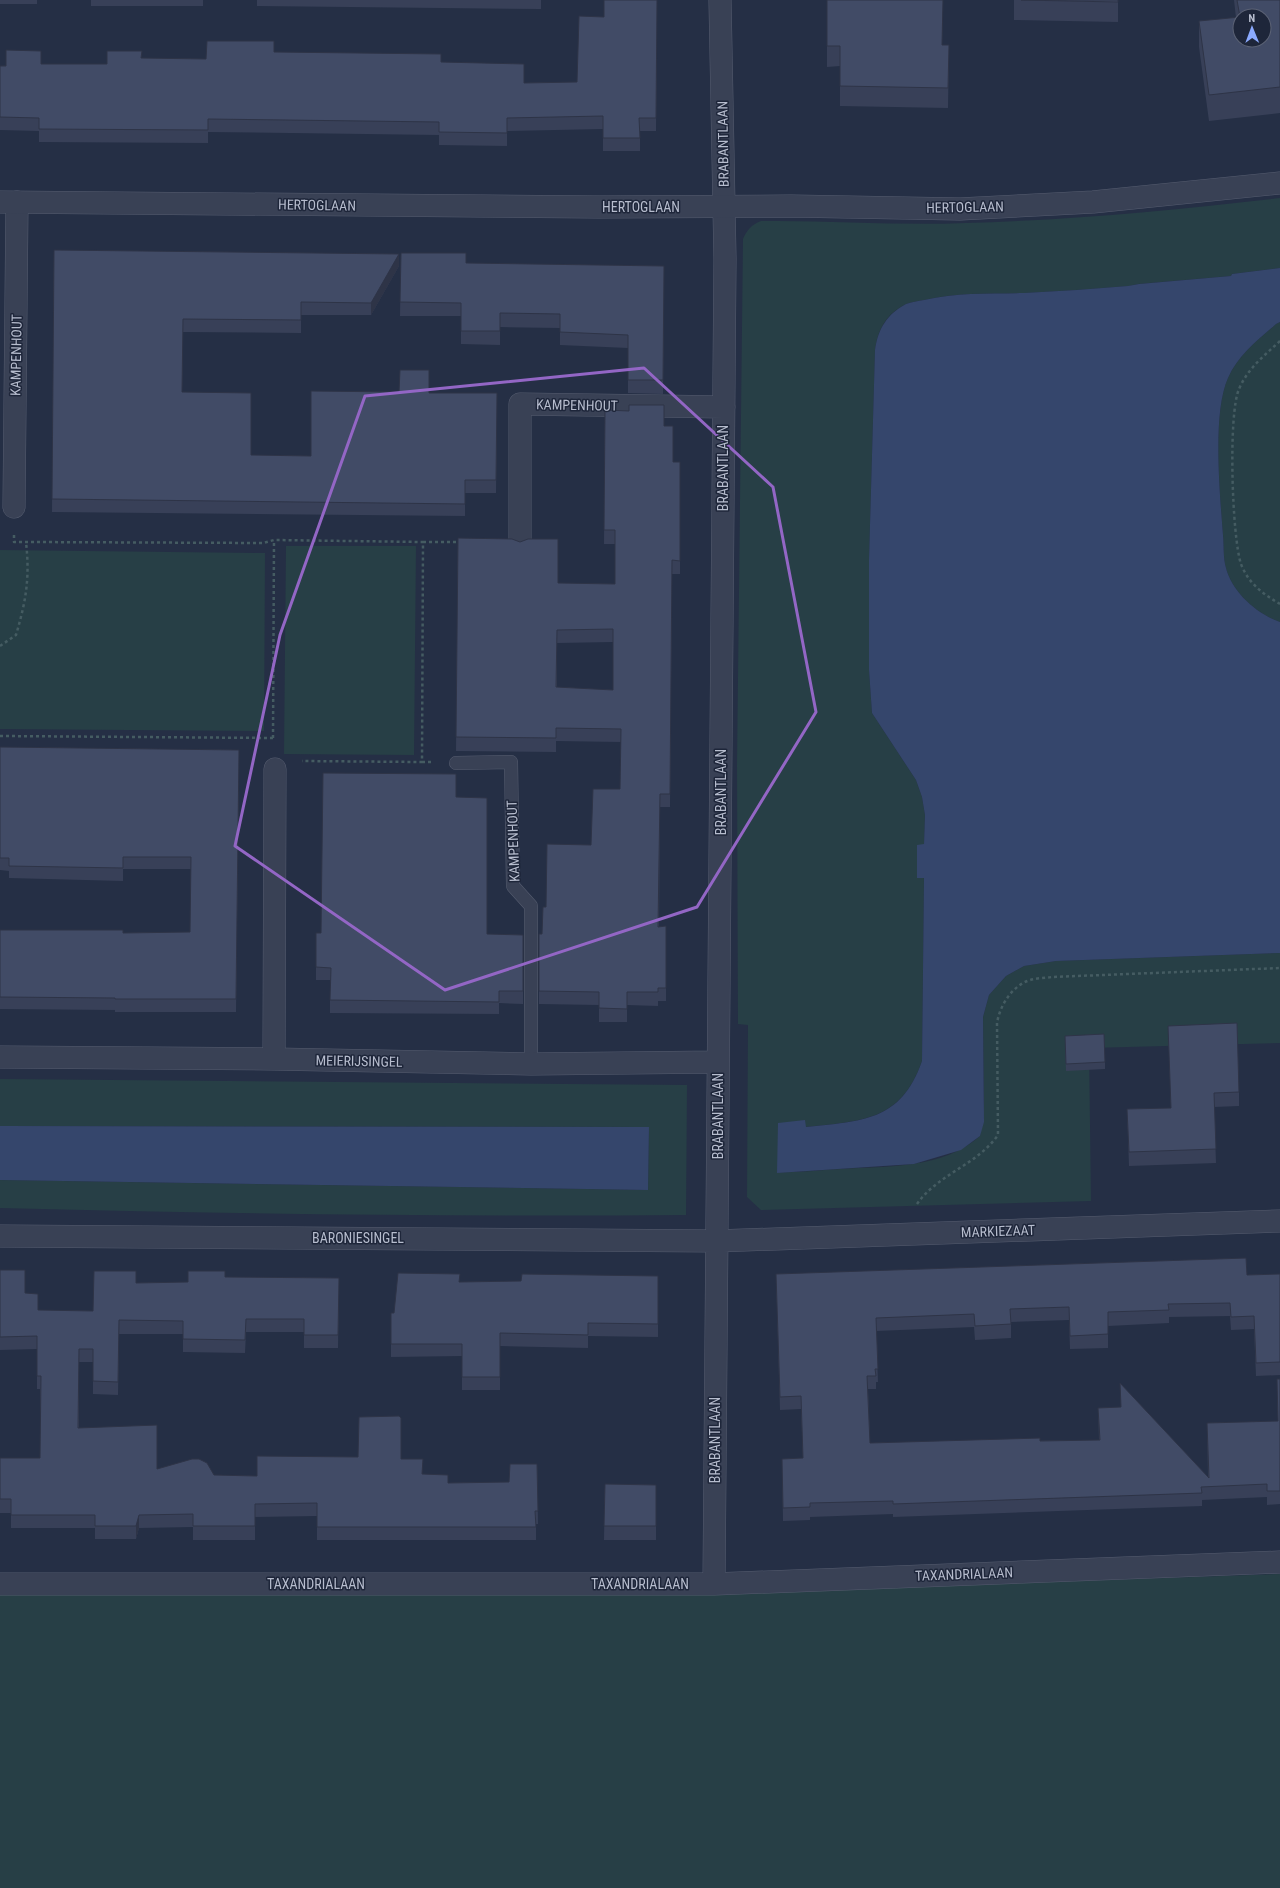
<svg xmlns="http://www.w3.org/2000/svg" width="1280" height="1888" font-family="'Roboto Condensed',sans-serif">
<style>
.green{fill:#273f46}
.water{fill:#35466c}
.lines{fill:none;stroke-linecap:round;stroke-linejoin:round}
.service-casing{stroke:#555c6f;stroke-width:14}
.minor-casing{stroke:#555c6f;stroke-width:23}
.tertiary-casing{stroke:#555c6f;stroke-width:23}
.path{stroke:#455c62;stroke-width:2.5;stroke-dasharray:3 3;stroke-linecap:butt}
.service{stroke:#394155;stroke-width:13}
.minor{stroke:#394155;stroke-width:22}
.tertiary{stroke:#394155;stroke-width:22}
.wall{fill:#384058;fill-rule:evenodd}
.shaded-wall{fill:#2e3447}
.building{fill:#414b66;stroke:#2e3447;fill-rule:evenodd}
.marked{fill:none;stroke:#9366c5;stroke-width:3;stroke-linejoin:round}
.labels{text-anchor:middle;stroke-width:3;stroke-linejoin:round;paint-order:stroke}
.street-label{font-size:14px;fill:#b7bdce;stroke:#1e263a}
</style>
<rect width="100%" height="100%" fill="#252f45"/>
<!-- green -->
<path class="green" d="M 1280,198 L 1280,268 L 1232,274 L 1231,276 L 1138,284 L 1129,286 C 1094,289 1059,291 1025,293 C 991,294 957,292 924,300 C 918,301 911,302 906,304 C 886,314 878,329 875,350 L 869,560 L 869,670 L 872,713 L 916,780 L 922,797 L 925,815 L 924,845 L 917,845 L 917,877 L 924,878 L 922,1061 C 901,1122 860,1121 805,1127 L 805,1120 L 777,1172 C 798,1173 820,1170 841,1169 C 887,1166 943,1169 980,1136 L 984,1103 L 983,1017 L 989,995 L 1006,976 L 1024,966 L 1056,961 L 1280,953 L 1280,1043 L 1089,1048 L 1091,1201 L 761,1210 L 747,1197 L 748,1025 L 738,1024 L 737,766 L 743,239 C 747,230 751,225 761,221 C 829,220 898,226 966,223 C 1072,220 1175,210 1280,198 Z
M 1280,322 L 1280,622 C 1257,614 1232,592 1226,568 C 1223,558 1224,545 1223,535 C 1220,495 1212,413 1228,378 C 1238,355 1258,340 1276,324 Z
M 286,546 L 416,546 L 414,755 L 284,754 Z
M 0,550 L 265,553 L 264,731 L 0,729 Z
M 0,1079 L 687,1085 L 686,1215 C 457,1217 228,1214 0,1208 L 0,1180 L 648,1190 L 649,1127 L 0,1126 Z
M 1280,1574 L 1280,1888 L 0,1888 L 0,1595 L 715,1594 Z"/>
<!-- water -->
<path class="water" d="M 1280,268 L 1280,322 L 1276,324 C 1258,340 1238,355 1228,378 C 1212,413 1220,495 1223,535 C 1224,545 1223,558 1226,568 C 1232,592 1257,614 1280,622 L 1280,953 L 1056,961 L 1024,966 L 1006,976 L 989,995 L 983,1017 L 984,1122 L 980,1136 L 961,1150 L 914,1164 L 777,1173 L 778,1123 L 805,1120 L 806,1127 C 861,1121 901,1122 922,1061 L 924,878 L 917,878 L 917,845 L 924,844 L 925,815 L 922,797 L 916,780 L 872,713 L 869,670 L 869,560 L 875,350 C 878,329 887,314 906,304 C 911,302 918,301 924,300 C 957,292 991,294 1024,293 C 1059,291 1094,289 1128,286 L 1139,284 L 1231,276 L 1232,274 Z
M 0,1126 L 649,1127 L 648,1190 L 0,1180 Z"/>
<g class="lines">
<!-- service casing -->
<g class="service-casing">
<path id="service" d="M 456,763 L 511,762 L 513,886 L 531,906 L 531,1064"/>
</g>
<!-- minor casing -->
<g class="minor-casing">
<path id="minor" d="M 14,507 L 17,202
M 520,543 L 520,404 L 724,407
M 0,1057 L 274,1059 L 531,1064 L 718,1062
M 274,1059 L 275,769
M 0,1236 L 717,1241 L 1280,1221
M 0,1584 L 714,1584 L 1280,1562
M 714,1584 L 725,259 L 720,0"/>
</g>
<!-- tertiary casing -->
<g class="tertiary-casing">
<path id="tertiary" d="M 0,202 L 599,207 L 791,206 L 960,209 L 1093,202 L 1280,183"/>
</g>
<!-- path -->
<path class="path" d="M 1280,341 C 1264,356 1248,368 1239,389 C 1228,414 1232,537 1241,564 C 1248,583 1263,594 1280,604
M 14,535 L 14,542 L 26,542 L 263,543 L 274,540 L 423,542 L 422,762 L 302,761
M 423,542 L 460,542
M 0,646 L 16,635 C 26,601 30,578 26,542
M 0,736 L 273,738 L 273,740
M 273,738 L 274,540
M 422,762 L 431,762
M 917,1204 C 938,1174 977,1165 998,1135 L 997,1023 C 1000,1005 1012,986 1030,980 C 1037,978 1045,978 1052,977 L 1280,968"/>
<!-- service -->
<use href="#service" class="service"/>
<!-- minor -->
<use href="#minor" class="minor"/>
<!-- tertiary -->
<use href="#tertiary" class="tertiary"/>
</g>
<!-- wall -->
<path class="wall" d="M 0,0 L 37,0 L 37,4 L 0,4 Z
M 91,0 L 203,0 L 203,6 L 91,6 Z
M 257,0 L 541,0 L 541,9 L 257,6 Z
M 657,0 L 656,131 L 640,131 L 640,151 L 603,151 L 603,129 L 507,131 L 507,146 L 439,145 L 439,135 L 208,132 L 208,143 L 39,142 L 39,131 L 0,130 L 0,66 L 41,64 L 107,64 L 142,58 L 206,59 L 274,52 L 441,62 L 524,83 L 577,82 L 604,17 Z
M 1014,0 L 1118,0 L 1118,22 L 1014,20 Z
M 1234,0 L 1280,0 L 1280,113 L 1209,121 L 1199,47 L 1199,21 L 1236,18 Z
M 949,45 L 948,108 L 840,106 L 840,66 L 827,67 L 827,46 Z
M 54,250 L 399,266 L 371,315 L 301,315 L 301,333 L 183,332 L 182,392 L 251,455 L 311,456 L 429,393 L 497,393 L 496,493 L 465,493 L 465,516 L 52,512 Z
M 401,253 L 466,263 L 664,266 L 663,394 L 628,393 L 628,348 L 560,345 L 560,328 L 500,327 L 500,345 L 461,344 L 461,316 L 400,316 Z
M 605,410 L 664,426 L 673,462 L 680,462 L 680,574 L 672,574 L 670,807 L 660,807 L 659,927 L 666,926 L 666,1001 L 658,1001 L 658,1006 L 627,1005 L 627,1022 L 599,1022 L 599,1005 L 539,1004 L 539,934 L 542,934 L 546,907 L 591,845 L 620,789 L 621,742 L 556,741 L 556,752 L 456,751 L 458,538 L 558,583 L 615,584 L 615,544 L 604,544 ZM 613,642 L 613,690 L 557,687 L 557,643 Z
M 0,747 L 239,750 L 236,1012 L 115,1012 L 115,1010 L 0,1009 L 0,930 L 123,933 L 190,932 L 191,869 L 123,869 L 123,881 L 9,878 L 9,871 L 0,870 Z
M 456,797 L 487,934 L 523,935 L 523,1004 L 499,1003 L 499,1014 L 330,1013 L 330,980 L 316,980 L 316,933 L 321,933 Z
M 1168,1026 L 1239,1092 L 1239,1106 L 1214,1107 L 1216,1163 L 1129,1166 L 1127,1109 L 1171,1108 Z
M 1065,1036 L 1105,1062 L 1105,1069 L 1066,1071 Z
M 0,1270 L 25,1293 L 38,1310 L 93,1311 L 136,1283 L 188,1282 L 225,1277 L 339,1278 L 338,1348 L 304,1348 L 304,1332 L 246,1332 L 245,1353 L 183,1352 L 183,1334 L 119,1334 L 118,1395 L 93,1394 L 93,1362 L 79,1362 L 79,1428 L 157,1469 L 214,1475 L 257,1476 L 401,1459 L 423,1474 L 448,1483 L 509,1482 L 537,1464 L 538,1524 L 536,1524 L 536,1540 L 317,1540 L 317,1516 L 255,1517 L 255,1540 L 193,1540 L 193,1527 L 139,1528 L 136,1539 L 95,1539 L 95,1528 L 11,1528 L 11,1513 L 0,1513 L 0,1458 L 40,1458 L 40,1389 L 37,1389 L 37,1349 L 0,1350 Z
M 776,1274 L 1247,1275 L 1280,1274 L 1280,1375 L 1256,1376 L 1254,1329 L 1231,1330 L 1230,1316 L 1169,1317 L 1169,1323 L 1108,1326 L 1108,1348 L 1070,1349 L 1069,1320 L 1011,1322 L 1011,1338 L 975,1340 L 974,1327 L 876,1331 L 878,1382 L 876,1382 L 876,1389 L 868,1389 L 870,1443 L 1099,1440 L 1098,1408 L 1208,1477 L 1207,1423 L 1278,1421 L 1277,1379 L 1280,1379 L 1280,1504 L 1267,1505 L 1267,1497 L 1202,1500 L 1202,1506 L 893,1517 L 893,1514 L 810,1517 L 810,1520 L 783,1521 L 782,1459 L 803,1458 L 801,1409 L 780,1410 Z
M 658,1276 L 658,1337 L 588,1336 L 588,1348 L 500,1346 L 500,1390 L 462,1390 L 462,1356 L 391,1357 L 391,1313 L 394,1313 L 460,1282 L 521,1281 Z
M 605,1484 L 656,1485 L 656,1540 L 604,1540 Z"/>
<!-- shaded-wall -->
<path class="shaded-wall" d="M 399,254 L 399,266 L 371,315 L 371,303 Z
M 139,1515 L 139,1528 L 136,1539 L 136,1526 Z"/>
<!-- building -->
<path class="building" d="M 604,0 L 657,0 L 656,118 L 639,118 L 640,138 L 603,138 L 603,116 L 507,118 L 507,133 L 439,132 L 439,122 L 208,119 L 208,130 L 39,129 L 39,118 L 0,117 L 0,66 L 6,66 L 6,50 L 41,51 L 41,64 L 107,64 L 107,51 L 142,51 L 141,58 L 206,59 L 207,41 L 274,41 L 274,52 L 441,54 L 441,62 L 524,64 L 524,83 L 577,82 L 579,16 L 604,17 Z
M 827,0 L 943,0 L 942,45 L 949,45 L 948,88 L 840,86 L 840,46 L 827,46 Z
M 1021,0 L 1118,0 L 1118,2 Z
M 1237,0 L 1280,0 L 1280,87 L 1209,95 L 1199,21 L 1240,17 ZM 1240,16 L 1264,16 L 1264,40 L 1240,40 Z
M 54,250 L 399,254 L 371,303 L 301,302 L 301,320 L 183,319 L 182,392 L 251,393 L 251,455 L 311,456 L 311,391 L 399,392 L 400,370 L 429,370 L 429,393 L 497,393 L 496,480 L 465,480 L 465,504 L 52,499 Z
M 401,253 L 466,253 L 466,263 L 664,266 L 663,380 L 628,380 L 628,335 L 560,332 L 560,314 L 500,313 L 500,331 L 461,331 L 461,303 L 400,302 Z
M 629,405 L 664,405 L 664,426 L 673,426 L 673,462 L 680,462 L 680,561 L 672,560 L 670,794 L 660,794 L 658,927 L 666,926 L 666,988 L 658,988 L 658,992 L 627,992 L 627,1009 L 599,1008 L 599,992 L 539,991 L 539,934 L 542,934 L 543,907 L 546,907 L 547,844 L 591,845 L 593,789 L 620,789 L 621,729 L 556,728 L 556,738 L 456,737 L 458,538 L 512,539 L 520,542 L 528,539 L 558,539 L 558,583 L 615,584 L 615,530 L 604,530 L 605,410 L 629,411 ZM 613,629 L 613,690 L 556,687 L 557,630 Z
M 0,747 L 239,750 L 236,999 L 115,999 L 115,998 L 0,997 L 0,930 L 123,930 L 123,933 L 190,932 L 191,857 L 123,857 L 123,868 L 9,866 L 9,858 L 0,858 Z
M 323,773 L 456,774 L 456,797 L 487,798 L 487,934 L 523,935 L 523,991 L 499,991 L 499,1002 L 330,1000 L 331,968 L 316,967 L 316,933 L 321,933 Z
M 1237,1023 L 1239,1092 L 1214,1093 L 1216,1149 L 1129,1152 L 1127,1109 L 1171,1108 L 1168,1026 Z
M 1104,1034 L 1105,1062 L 1066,1064 L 1065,1036 Z
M 1246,1258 L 1247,1275 L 1280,1274 L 1280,1362 L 1256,1363 L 1254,1316 L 1231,1317 L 1230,1303 L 1168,1304 L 1169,1310 L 1108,1312 L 1108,1334 L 1070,1336 L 1069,1307 L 1010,1309 L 1011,1324 L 975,1326 L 974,1314 L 876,1318 L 878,1369 L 875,1369 L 876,1376 L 867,1376 L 870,1443 L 1040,1438 L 1040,1441 L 1100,1440 L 1098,1408 L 1121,1407 L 1120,1383 L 1209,1478 L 1207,1423 L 1278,1421 L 1277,1379 L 1280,1379 L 1280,1491 L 1267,1491 L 1267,1484 L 1201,1487 L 1202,1493 L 893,1504 L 893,1501 L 810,1503 L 810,1507 L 783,1508 L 782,1459 L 803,1458 L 801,1396 L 780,1397 L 776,1274 Z
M 0,1270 L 25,1270 L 25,1293 L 38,1294 L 38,1310 L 93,1311 L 94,1271 L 136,1271 L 136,1283 L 188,1282 L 188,1271 L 225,1271 L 225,1277 L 339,1278 L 338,1335 L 304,1335 L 304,1319 L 246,1319 L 245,1340 L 183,1339 L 183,1321 L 119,1320 L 118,1382 L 93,1381 L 93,1349 L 79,1349 L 78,1428 L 157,1425 L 157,1469 L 192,1459 L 199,1459 L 207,1463 L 214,1475 L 257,1476 L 257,1456 L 358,1457 L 359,1417 L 399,1416 L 401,1418 L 401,1459 L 423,1459 L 422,1474 L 448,1475 L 448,1483 L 509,1482 L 510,1464 L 537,1464 L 538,1511 L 535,1511 L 536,1527 L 317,1527 L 317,1503 L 255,1504 L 255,1526 L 193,1526 L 193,1514 L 139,1515 L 136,1526 L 95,1526 L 95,1515 L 11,1515 L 11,1499 L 0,1499 L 0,1458 L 40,1458 L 41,1376 L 37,1376 L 37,1336 L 0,1337 Z
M 398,1273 L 460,1274 L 459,1282 L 521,1281 L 522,1274 L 658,1276 L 658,1324 L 588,1323 L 588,1335 L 500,1333 L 500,1377 L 462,1377 L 462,1344 L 391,1344 L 391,1313 L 394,1313 Z
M 605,1484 L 656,1485 L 656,1526 L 604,1526 Z"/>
<!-- marked area -->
<path class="marked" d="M 644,368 L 773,487 L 816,712 L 697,907 L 445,990 L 235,846 L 280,635 L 365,396 Z"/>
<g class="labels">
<!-- street labels -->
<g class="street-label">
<text transform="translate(723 144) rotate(-91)" y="5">BRABANTLAAN</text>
<text transform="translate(317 205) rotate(1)" y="5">HERTOGLAAN</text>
<text x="641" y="212">HERTOGLAAN</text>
<text transform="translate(965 207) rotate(-1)" y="5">HERTOGLAAN</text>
<text transform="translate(16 355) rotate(-89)" y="5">KAMPENHOUT</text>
<text transform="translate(577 405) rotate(1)" y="5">KAMPENHOUT</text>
<text transform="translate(723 468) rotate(-90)" y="5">BRABANTLAAN</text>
<text transform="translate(721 792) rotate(-90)" y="5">BRABANTLAAN</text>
<text transform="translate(513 841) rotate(-92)" y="5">KAMPENHOUT</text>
<text transform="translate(359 1061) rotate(1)" y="5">MEIERIJSINGEL</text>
<text transform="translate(718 1116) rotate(-90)" y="5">BRABANTLAAN</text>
<text transform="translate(998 1231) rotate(-2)" y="5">MARKIEZAAT</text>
<text x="358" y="1243">BARONIESINGEL</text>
<text transform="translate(715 1440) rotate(-90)" y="5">BRABANTLAAN</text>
<text transform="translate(964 1574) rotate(-2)" y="5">TAXANDRIALAAN</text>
<text x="316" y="1589">TAXANDRIALAAN</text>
<text x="640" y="1589">TAXANDRIALAAN</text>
</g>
</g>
<!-- north arrow -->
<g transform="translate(1252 28) rotate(359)"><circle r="19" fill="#1e263a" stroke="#5b6275"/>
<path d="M0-3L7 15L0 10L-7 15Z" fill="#8baaff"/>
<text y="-6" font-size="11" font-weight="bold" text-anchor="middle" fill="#b7bdce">N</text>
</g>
</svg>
